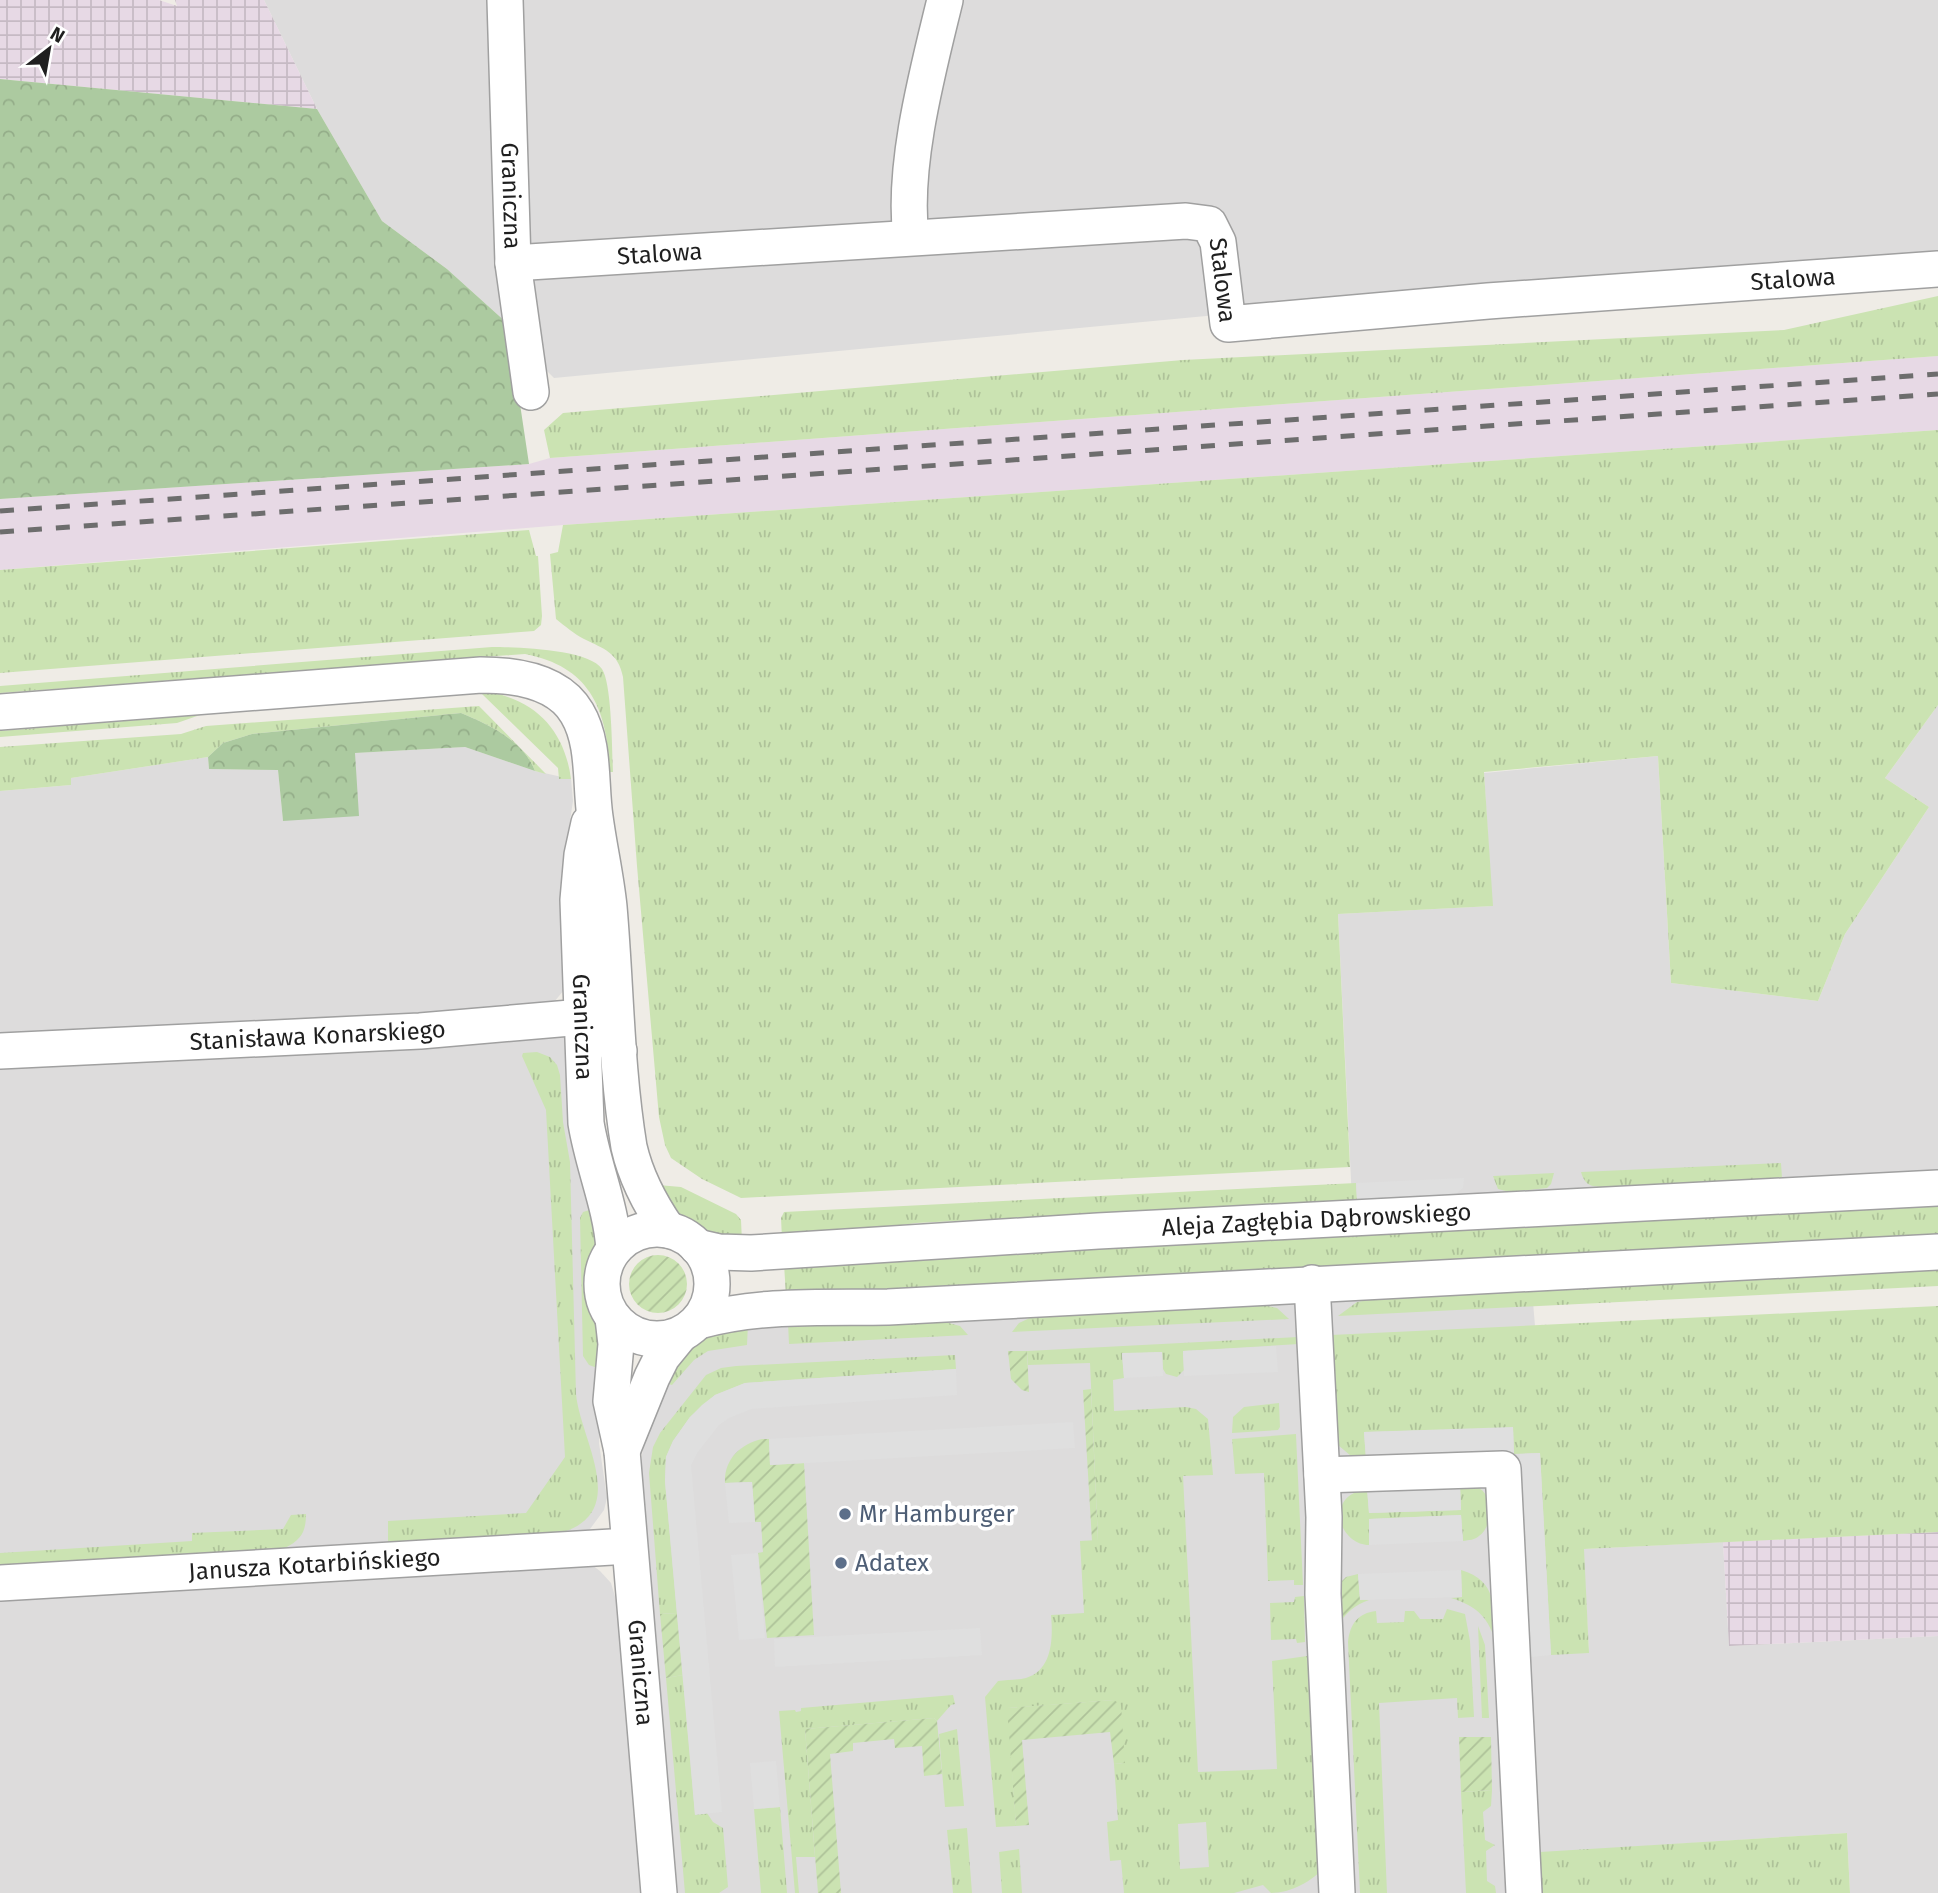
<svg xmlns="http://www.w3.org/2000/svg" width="1938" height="1893" font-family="'Fira Sans',sans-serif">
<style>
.residential{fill:#dddcdc}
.industrial{fill:url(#industrial-grid)}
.railway{fill:#e7d9e5}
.grass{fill:url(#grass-tufts);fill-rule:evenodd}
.forest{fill:url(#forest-crowns)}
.garden{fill:url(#garden-furrows)}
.parking{fill:#dfdfdf}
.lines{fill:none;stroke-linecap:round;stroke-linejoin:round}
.minor-casing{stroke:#a0a0a0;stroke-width:38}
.minor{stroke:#fff;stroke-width:35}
.rail{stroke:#6d6d6d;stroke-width:5;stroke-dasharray:14 14;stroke-linecap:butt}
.service-dot{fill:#5c6f8a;stroke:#fff;stroke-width:2.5}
.labels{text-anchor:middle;stroke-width:7;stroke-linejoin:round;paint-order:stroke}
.street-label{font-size:24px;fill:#1f1f1f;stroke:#fff}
.service-label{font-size:24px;fill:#4e5e75;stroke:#fff;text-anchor:start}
</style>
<defs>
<pattern id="industrial-grid" width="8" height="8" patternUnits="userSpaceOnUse" patternTransform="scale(1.75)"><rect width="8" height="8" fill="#e7d9e5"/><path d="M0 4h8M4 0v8" fill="none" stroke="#c6bac4"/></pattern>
<pattern id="grass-tufts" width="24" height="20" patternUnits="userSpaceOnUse" patternTransform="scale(1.75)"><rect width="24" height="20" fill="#cbe3b2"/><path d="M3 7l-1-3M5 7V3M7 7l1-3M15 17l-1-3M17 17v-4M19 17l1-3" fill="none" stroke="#aec299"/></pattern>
<pattern id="forest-crowns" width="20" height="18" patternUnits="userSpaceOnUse" patternTransform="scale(1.75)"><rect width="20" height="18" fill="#accaa0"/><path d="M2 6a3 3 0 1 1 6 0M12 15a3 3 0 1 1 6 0" fill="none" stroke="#94ad89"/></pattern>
<pattern id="garden-furrows" width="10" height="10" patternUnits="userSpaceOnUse" patternTransform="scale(1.75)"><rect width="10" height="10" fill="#cbe3b2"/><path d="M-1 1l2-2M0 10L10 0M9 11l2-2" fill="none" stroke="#aec299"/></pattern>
</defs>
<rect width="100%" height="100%" fill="#efece6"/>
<!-- residential -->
<path class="residential" d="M 264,0 L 496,0 L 508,324 L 447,269 L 382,221 L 317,109 Z
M 512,0 L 1938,0 L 1938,254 L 1512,287 L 554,378 L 537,361 Z
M 1938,705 L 1938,1170 L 1352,1200 L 1338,914 L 1492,906 L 1484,773 L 1658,756 L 1671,983 L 1818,1001 L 1845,934 L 1929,807 L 1885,778 Z
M 465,747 L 535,771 L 571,779 L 573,801 L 564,860 L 571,964 L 564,990 L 554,1002 L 540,1008 L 0,1035 L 0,791 L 71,785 L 71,778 L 208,757 L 209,769 L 278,770 L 283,821 L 355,753 Z
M 567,1034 L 598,1247 L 590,1272 L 589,1295 L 594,1313 L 600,1397 L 599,1443 L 607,1498 L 604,1510 L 590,1529 L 583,1534 L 0,1572 L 0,1066 Z
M 1532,1290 L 1535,1326 L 1589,1652 L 1583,1549 L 1723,1542 L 1729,1646 L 1938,1636 L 1938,1893 L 1850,1893 L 1847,1833 L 1540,1853 L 1542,1893 L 675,1893 L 641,1469 L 642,1455 L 649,1413 L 662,1382 L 737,1324 L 874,1325 Z
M 592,1565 L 600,1571 L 611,1583 L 616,1600 L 643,1893 L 0,1893 L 0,1592 Z"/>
<!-- industrial -->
<path class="industrial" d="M 0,0 L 159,0 L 177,6 L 175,0 L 264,0 L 317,109 L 0,79 Z
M 1938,1532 L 1938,1636 L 1729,1646 L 1723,1542 Z"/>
<!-- railway -->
<path class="railway" d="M 1938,356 L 1938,430 L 563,525 L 0,570 L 0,499 L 529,464 L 550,458 Z"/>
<!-- grass -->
<path class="grass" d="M 1938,296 L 1938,356 L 550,458 L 544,430 L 563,413 L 1183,360 L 1784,330 Z
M 1938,430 L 1938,705 L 1885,778 L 1929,807 L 1845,934 L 1818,1001 L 1671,983 L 1658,756 L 1484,772 L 1493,906 L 1338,914 L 1350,1167 L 741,1198 L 702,1179 L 671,1158 L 665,1145 L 659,1117 L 637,866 L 623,677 C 618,652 604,649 584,639 C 574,634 565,626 556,619 L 550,554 L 558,552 L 563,525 Z
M 529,530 L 536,556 L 538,556 L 542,616 L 541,625 L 534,631 L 0,673 L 0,570 Z
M 492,647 C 515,647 589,649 602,669 C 612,684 612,751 613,772 L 610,772 C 607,711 592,667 525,654 L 0,693 L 0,686 Z
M 494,693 C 539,703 565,733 571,779 L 559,779 L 558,768 L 482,694 Z
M 479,706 L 546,774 L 535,771 C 524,741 488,724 461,713 L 252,734 L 223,743 L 208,757 L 71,778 L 71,785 L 0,791 L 0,747 L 181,734 L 206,726 Z
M 200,715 L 177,723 L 0,737 L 0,731 Z
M 537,1052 L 550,1057 L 557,1065 L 560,1075 L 563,1122 L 570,1162 L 576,1394 C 580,1438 629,1509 566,1531 L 388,1551 L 388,1521 L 526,1513 L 565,1457 L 546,1110 L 522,1056 L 523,1053 Z
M 1781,1163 L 1782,1178 L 1605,1187 C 1592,1187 1585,1186 1581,1172 Z
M 1554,1173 L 1551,1184 L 1547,1188 L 1510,1192 L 1498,1189 L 1493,1176 Z
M 1356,1183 L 1357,1200 L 916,1223 L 819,1237 L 782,1239 L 781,1218 L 784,1212 Z
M 658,1185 L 681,1187 L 736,1214 L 741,1220 L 742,1242 C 691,1230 687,1228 658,1185 Z
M 1938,1204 L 1938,1236 L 786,1296 L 784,1264 Z
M 596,1208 L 598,1247 L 590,1272 L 589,1295 L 599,1325 L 603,1370 L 589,1365 L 583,1356 L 580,1218 L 583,1212 Z
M 1938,1270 L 1938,1286 L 1338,1316 L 1357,1302 L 1385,1297 Z
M 1258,1304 L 1277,1308 L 1289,1319 L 1012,1332 L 1019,1323 L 1034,1316 Z
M 1938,1306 L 1938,1532 L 1584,1549 L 1589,1653 L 1551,1655 L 1540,1453 L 1514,1454 L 1513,1428 L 1364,1432 L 1366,1459 L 1351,1456 L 1338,1445 L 1331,1335 Z
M 945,1322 L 960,1326 L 968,1335 L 789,1344 L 788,1323 L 874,1325 Z
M 748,1324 L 747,1345 L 708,1351 L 694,1360 L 672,1385 L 662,1382 L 694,1343 L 706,1335 Z
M 1298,1337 L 1299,1344 L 1183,1351 L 1184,1370 L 1177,1377 L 1166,1374 L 1163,1369 L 1162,1352 L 1122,1354 L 1124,1378 L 1113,1380 L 1114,1411 L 1186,1407 L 1196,1409 L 1208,1419 L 1213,1475 L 1183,1476 L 1198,1772 L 1277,1769 L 1272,1661 L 1314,1655 L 1325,1867 C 1312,1881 1291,1893 1271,1893 L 1263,1885 L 1234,1893 L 1124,1893 L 1121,1860 L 1110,1861 L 1107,1822 L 1118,1820 L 1114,1764 L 1124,1763 L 1114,1700 L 1008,1708 L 1016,1826 L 996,1827 L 985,1697 L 998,1681 C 1007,1680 1017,1680 1026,1678 C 1053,1670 1053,1637 1051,1615 L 1084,1613 L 1080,1541 L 1098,1540 L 1090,1363 L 1028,1365 L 1027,1351 ZM 1206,1822 L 1209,1867 L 1180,1869 L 1178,1824 Z
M 955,1355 L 956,1369 L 745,1383 L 715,1395 L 690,1417 L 673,1441 L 666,1457 L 665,1481 L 677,1613 L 660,1614 L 649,1473 L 653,1447 L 660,1433 L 706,1375 L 721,1368 L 736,1366 Z
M 1279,1403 L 1280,1427 L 1278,1430 L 1232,1433 L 1233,1417 L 1244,1407 Z
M 1296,1434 L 1296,1435 L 1303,1585 L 1294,1585 L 1294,1580 L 1268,1581 L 1264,1473 L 1235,1474 L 1232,1439 Z
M 1460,1485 C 1465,1485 1472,1485 1477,1487 C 1494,1494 1493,1527 1479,1536 C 1475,1540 1469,1540 1463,1541 L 1461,1515 L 1369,1519 L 1369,1545 C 1350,1545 1333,1523 1343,1503 C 1348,1494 1358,1491 1367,1488 L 1369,1513 L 1461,1510 Z
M 306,1514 C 306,1532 301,1540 285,1548 L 286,1556 L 0,1568 L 0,1553 L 192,1541 L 192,1533 L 283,1529 L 291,1515 Z
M 1461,1570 C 1498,1581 1493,1607 1495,1639 C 1486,1615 1476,1606 1451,1598 L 1462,1597 Z
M 1304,1596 L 1305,1642 L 1297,1643 L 1296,1639 L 1271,1640 L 1270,1603 L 1294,1602 L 1295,1597 Z
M 1447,1609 L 1465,1614 L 1470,1641 L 1474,1717 L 1458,1718 L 1457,1698 L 1379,1703 L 1387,1893 L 1360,1893 L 1348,1642 C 1350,1624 1358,1613 1376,1611 L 1377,1623 L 1404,1622 L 1405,1611 L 1414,1611 L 1420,1619 L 1443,1619 Z
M 1478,1626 L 1485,1645 L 1489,1718 L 1482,1718 Z
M 683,1675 L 695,1814 L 707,1813 L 713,1822 L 723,1828 L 728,1887 L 719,1893 L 685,1893 L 666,1678 Z
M 953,1695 L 955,1704 L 951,1705 L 937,1721 L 934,1718 L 805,1729 L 815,1857 L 796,1857 L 799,1893 L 795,1893 L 779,1711 L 795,1710 L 796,1712 L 801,1711 L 801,1708 Z
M 957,1729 L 964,1806 L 945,1807 L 939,1734 Z
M 1492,1790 L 1491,1806 L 1483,1812 L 1485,1840 L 1495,1845 L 1486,1851 L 1487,1881 L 1495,1886 L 1496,1893 L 1466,1893 L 1461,1792 Z
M 780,1807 L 787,1893 L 761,1893 L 754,1809 Z
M 967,1828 L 972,1893 L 953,1893 L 947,1830 Z
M 1847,1833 L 1850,1893 L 1542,1893 L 1540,1852 Z
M 1019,1849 L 1022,1893 L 1002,1893 L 999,1852 Z"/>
<!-- forest -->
<path class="forest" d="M 0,79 L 317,109 L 382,221 L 447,269 L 508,324 L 529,464 L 0,499 Z
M 461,713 C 488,724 524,741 535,771 L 465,747 L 355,753 L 359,816 L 283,821 L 278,770 L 209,769 L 208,757 L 223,743 L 252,734 Z"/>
<!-- garden -->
<path class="garden" d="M629 1284a29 29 0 1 1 58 0a29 29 0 1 1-58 0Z
M 1008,1351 L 1027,1351 L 1029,1392 L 1022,1390 L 1011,1379 Z
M 1091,1389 L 1098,1541 L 1092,1541 L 1083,1390 Z
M 762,1439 L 769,1439 L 770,1465 L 804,1463 L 814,1635 L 767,1638 L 758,1553 L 763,1552 L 761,1522 L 755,1522 L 752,1482 L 725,1483 C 724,1460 740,1444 762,1439 Z
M 1358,1574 L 1360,1599 L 1369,1600 C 1355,1605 1345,1613 1338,1626 L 1341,1582 L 1346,1577 Z
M 677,1613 L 683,1675 L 666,1678 L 660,1614 Z
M 1114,1700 L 1121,1705 L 1125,1763 L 1114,1764 L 1110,1732 L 1022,1740 L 1029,1825 L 1016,1826 L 1007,1708 Z
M 934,1718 L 937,1721 L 942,1774 L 924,1776 L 922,1746 L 895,1748 L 894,1739 L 853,1743 L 853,1751 L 830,1754 L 841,1893 L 818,1893 L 805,1729 Z
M 1459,1737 L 1491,1737 L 1492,1790 L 1461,1792 Z"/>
<!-- parking -->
<path class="parking" d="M 1464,1178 L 1463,1188 L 1456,1194 L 1357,1200 L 1356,1183 Z
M 1276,1346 L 1278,1372 L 1184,1376 L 1183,1351 Z
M 1162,1352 L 1163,1376 L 1124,1378 L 1122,1353 Z
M 956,1369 L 957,1395 L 751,1409 L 729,1418 L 719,1425 L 697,1453 L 691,1465 L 722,1812 L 695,1815 L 665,1481 L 666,1457 L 673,1441 L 690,1417 L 702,1405 L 715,1395 L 745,1383 Z
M 1073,1422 L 1075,1448 L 770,1465 L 769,1439 Z
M 1513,1427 L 1514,1454 L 1366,1459 L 1364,1432 Z
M 1540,1453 L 1551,1655 L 1531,1657 L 1519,1454 Z
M 752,1482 L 755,1522 L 729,1523 L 725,1483 Z
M 1460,1485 L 1461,1510 L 1369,1513 L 1367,1488 Z
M 1461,1515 L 1463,1541 L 1369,1545 L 1369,1519 Z
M 758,1553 L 765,1638 L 739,1640 L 731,1555 Z
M 1461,1570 L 1462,1597 L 1360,1600 L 1358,1574 Z
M 980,1628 L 982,1655 L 775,1667 L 774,1639 Z
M 776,1761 L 780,1807 L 754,1809 L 750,1763 Z"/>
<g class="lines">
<!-- minor casing -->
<g class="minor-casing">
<g id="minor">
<path id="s1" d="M 505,0 L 513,263 L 531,392"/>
<path d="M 911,237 C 902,166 928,70 945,0"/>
<path id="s2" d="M 513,263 L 1186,221 L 1209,224 L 1218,242 L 1228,324 L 1488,301 L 1938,269"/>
<path d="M 0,712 L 481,675 C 514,675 558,681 577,713 C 595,743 590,783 595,817 C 599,847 606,877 609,907 C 616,987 616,1068 629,1147 C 636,1178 650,1204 668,1230"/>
<path id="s3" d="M 589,823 L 582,855 L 578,900 L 586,1123 C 593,1166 611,1206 614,1249"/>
<path id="s4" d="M 0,1051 L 420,1031 L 582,1017 L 600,1026 L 619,1051"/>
<circle cx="657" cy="1284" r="55"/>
<path id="s5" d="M 697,1247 L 719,1252 L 751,1253 L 1098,1231 L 1938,1188"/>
<path d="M 1312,1283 L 1324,1517 L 1323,1594 L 1337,1893"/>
<path id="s6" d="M 613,1318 L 616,1344 L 611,1401 L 622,1451 L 659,1893"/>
<path d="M 699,1321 C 759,1304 825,1308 888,1307 L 1938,1252"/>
<path d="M 622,1451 L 652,1377 L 662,1357 L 680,1335"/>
<path d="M 1322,1475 L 1503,1469 L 1524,1893"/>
<path id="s7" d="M 0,1583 L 629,1546"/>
</g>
</g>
<!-- minor -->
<use href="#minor" class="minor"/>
<!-- rail -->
<path class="rail" d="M 0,511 L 1938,374
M 0,532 L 1938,394"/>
</g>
<!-- markers -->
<g class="service-dot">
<circle cx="845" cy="1514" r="7"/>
<circle cx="841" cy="1563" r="7"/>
</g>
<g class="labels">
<!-- street labels -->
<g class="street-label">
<text dy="8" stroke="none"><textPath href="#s1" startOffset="196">Graniczna</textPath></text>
<text dy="8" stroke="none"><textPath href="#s2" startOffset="147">Stalowa</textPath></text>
<text dy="8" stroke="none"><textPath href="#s2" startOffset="756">Stalowa</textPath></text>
<text dy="8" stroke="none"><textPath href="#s2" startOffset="1367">Stalowa</textPath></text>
<text dy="8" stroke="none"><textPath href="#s3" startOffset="205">Graniczna</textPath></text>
<text dy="8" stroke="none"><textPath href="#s4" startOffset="318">Stanisława Konarskiego</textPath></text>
<text dy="8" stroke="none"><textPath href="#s5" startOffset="621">Aleja Zagłębia Dąbrowskiego</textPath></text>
<text dy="8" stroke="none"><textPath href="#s7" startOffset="315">Janusza Kotarbińskiego</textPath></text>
<text dy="8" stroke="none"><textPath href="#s6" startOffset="357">Graniczna</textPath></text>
</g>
<!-- service labels -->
<g class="service-label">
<text x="859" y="1522">Mr Hamburger</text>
<text x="855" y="1571">Adatex</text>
</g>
</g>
<!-- north arrow -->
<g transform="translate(49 49) rotate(31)" stroke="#ffffff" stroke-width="5" paint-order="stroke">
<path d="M0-5L12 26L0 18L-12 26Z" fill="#1f1f1f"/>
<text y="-10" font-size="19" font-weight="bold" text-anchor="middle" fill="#1f1f1f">N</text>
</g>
</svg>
